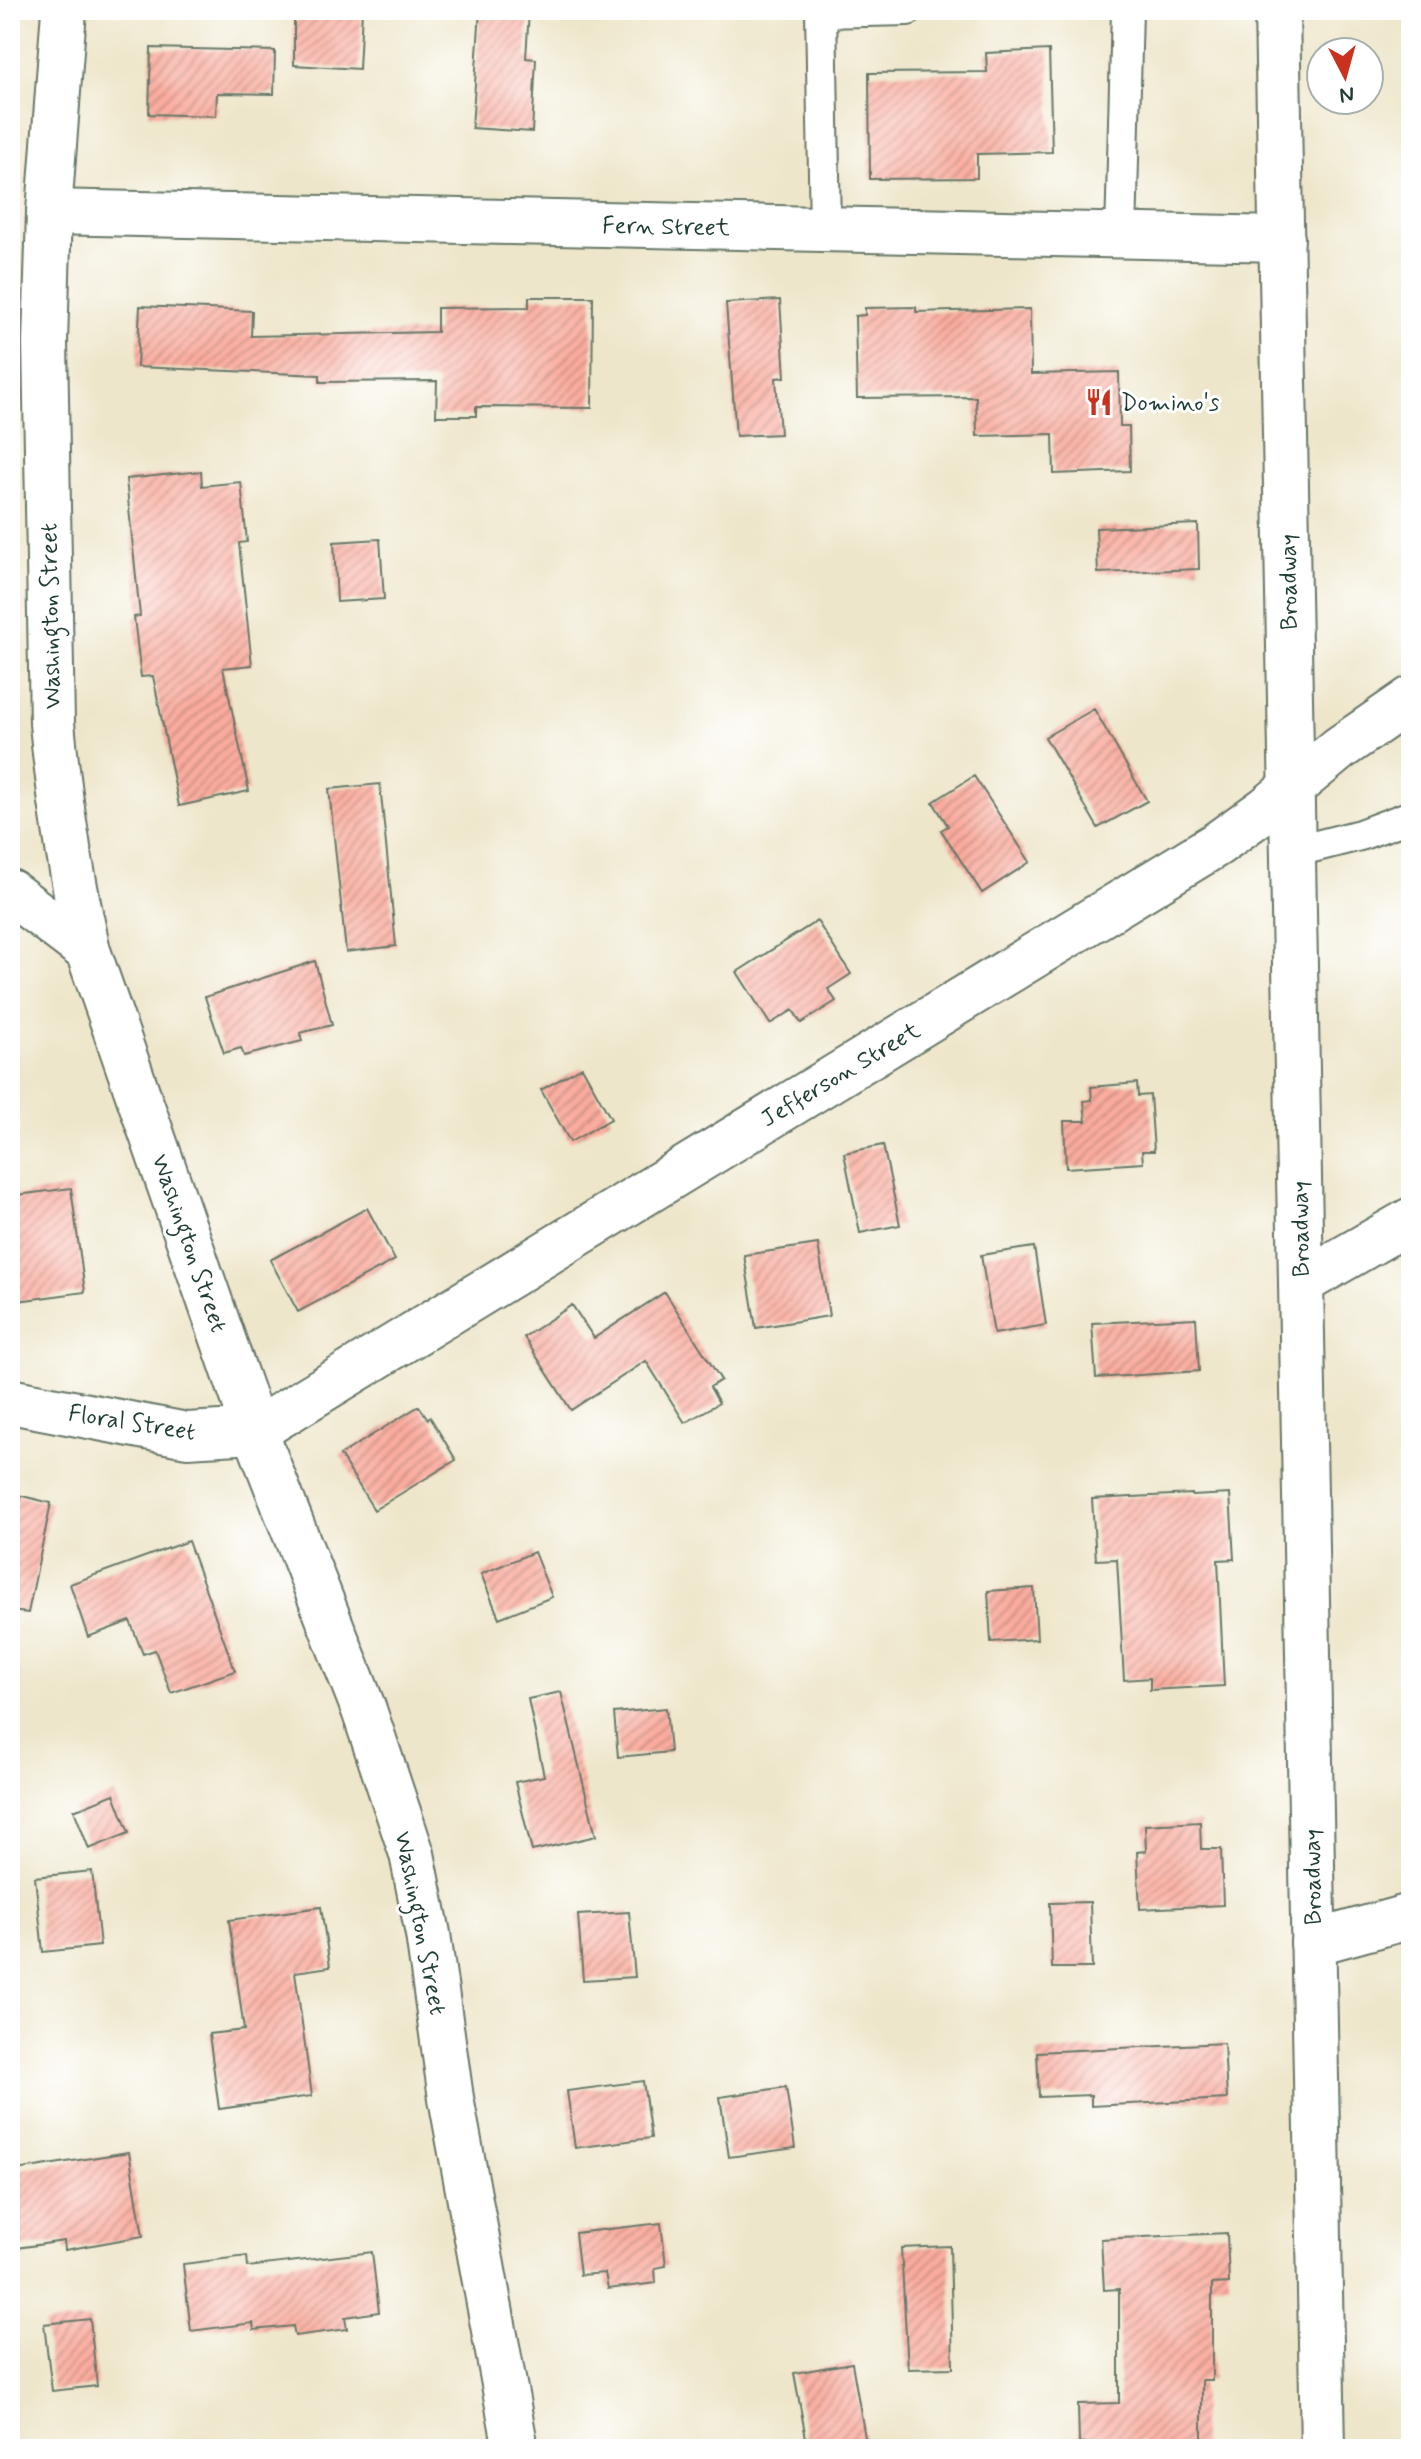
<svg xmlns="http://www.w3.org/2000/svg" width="1421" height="2459" font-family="Mynerve,sans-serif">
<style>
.building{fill:url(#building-hatch)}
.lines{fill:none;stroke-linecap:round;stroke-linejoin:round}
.service-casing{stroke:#677868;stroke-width:34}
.minor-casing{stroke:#677868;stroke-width:48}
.tertiary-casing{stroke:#677868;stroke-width:48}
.primary-casing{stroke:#677868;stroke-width:48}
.service{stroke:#fff;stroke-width:30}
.minor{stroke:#fff;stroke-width:44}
.tertiary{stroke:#fff;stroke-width:44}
.primary{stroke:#fff;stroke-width:44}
.labels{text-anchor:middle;stroke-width:6;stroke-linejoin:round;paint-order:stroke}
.street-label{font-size:24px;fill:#1f3d34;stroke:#fff}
.poi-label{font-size:24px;fill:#1f3d34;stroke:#fff;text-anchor:start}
</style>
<defs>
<pattern id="building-hatch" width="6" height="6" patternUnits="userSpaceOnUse" patternTransform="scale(2)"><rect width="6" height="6" fill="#faac9e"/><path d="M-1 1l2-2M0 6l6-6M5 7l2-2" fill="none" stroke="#ca8d82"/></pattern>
</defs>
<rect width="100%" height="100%" fill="#fff"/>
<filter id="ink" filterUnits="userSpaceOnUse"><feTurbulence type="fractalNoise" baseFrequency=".0125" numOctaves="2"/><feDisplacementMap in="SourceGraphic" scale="16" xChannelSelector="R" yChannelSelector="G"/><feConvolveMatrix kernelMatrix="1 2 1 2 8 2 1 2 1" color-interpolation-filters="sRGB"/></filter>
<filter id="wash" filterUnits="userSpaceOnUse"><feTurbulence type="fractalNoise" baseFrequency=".006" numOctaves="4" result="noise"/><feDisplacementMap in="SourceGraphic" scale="32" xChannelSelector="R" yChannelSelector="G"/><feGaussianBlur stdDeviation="1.8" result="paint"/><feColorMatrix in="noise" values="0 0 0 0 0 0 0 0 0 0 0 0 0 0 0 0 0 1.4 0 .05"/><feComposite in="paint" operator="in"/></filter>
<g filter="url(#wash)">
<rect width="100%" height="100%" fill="#eee6ca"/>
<g id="blocks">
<!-- building -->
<path class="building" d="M 294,10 L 362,10 L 359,69 L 294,65 Z
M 480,10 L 529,11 L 526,58 L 536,59 L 532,132 L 472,128 Z
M 151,48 L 275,51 L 274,94 L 217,93 L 216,116 L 149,114 Z
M 1049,50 L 1052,152 L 977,154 L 977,178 L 870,179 L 869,73 L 987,72 L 986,53 Z
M 529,297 L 593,297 L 592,408 L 476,407 L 476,416 L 436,416 L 437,381 L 320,382 L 320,375 L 137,367 L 140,306 L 252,311 L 251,336 L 437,332 L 437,308 L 529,307 Z
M 780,300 L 785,377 L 776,378 L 780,434 L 736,436 L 726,303 Z
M 916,307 L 916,312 L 1030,309 L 1031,374 L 1119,372 L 1120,426 L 1129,426 L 1130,471 L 1054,474 L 1053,434 L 977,436 L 976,397 L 857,398 L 855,316 L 865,315 L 865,308 Z
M 201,471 L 202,486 L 241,482 L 247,542 L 239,543 L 252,665 L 223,668 L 249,791 L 179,806 L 153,676 L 141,677 L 134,617 L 140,616 L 126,479 Z
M 1198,524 L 1199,569 L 1098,573 L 1096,528 Z
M 380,539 L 384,599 L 337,602 L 334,542 Z
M 1094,709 L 1147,801 L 1098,828 L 1045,737 Z
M 974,776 L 1030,862 L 982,893 L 941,830 L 948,826 L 933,802 Z
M 380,784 L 396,946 L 346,952 L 329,789 Z
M 817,921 L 851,974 L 828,989 L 836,1001 L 801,1023 L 793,1010 L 770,1024 L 737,972 Z
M 315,961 L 332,1025 L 300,1033 L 302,1041 L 244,1056 L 241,1048 L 224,1053 L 205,997 Z
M 582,1067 L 611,1119 L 570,1142 L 541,1090 Z
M 1137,1083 L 1138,1096 L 1150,1095 L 1154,1151 L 1142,1151 L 1143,1163 L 1066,1168 L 1064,1121 L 1086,1121 L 1084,1101 L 1092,1100 L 1091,1087 Z
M 883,1145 L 900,1225 L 860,1233 L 844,1153 Z
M 71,1188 L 85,1292 L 10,1302 L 10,1196 Z
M 367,1208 L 395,1260 L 298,1312 L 270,1260 Z
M 818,1244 L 829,1316 L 756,1328 L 744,1255 Z
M 1034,1247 L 1046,1325 L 994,1334 L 981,1255 Z
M 665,1292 L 721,1380 L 710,1387 L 719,1403 L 685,1423 L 646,1361 L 571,1410 L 524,1337 L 572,1305 L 594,1338 Z
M 1196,1318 L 1199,1371 L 1096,1378 L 1092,1323 Z
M 419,1406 L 428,1419 L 430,1417 L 456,1460 L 374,1510 L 340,1455 Z
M 10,1493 L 51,1503 L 28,1613 L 10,1611 Z
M 1192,1494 L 1192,1496 L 1230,1494 L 1234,1559 L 1218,1560 L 1224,1686 L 1150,1690 L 1150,1678 L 1124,1680 L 1117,1559 L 1096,1560 L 1092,1499 Z
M 188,1541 L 235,1671 L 171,1693 L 155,1650 L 143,1654 L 130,1621 L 88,1637 L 70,1584 Z
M 534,1552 L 552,1597 L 499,1618 L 481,1574 Z
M 1034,1588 L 1037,1639 L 991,1642 L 988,1591 Z
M 561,1692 L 596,1836 L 532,1851 L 515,1782 L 544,1776 L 528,1699 Z
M 666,1708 L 670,1752 L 618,1757 L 614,1713 Z
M 114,1794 L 129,1833 L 89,1849 L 74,1810 Z
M 1200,1822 L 1201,1849 L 1221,1849 L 1223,1905 L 1140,1909 L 1137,1852 L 1146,1851 L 1145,1825 Z
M 92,1871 L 100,1946 L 43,1952 L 35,1877 Z
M 1090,1902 L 1092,1968 L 1052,1968 L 1050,1903 Z
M 321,1907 L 330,1967 L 295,1972 L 312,2096 L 219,2109 L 209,2034 L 244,2030 L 229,1920 Z
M 629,1912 L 635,1977 L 583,1980 L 578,1915 Z
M 1224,2043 L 1227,2099 L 1091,2106 L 1091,2095 L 1039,2097 L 1037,2052 Z
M 643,2081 L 651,2138 L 575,2148 L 567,2091 Z
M 786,2087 L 795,2148 L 729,2157 L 720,2097 Z
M 129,2152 L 143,2236 L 65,2250 L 64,2241 L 10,2249 L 10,2171 Z
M 661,2223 L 666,2266 L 655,2268 L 656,2283 L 608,2289 L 605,2273 L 580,2275 L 575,2233 Z
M 1227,2233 L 1229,2283 L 1212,2284 L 1212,2380 L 1202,2380 L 1202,2449 L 1143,2449 L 1143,2441 L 1079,2444 L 1078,2404 L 1119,2403 L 1119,2289 L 1104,2290 L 1101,2239 Z
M 950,2246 L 953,2368 L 908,2369 L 901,2248 Z
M 372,2252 L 379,2312 L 345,2317 L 347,2329 L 295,2336 L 293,2326 L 254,2330 L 253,2323 L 191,2331 L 183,2264 L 247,2256 L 248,2267 Z
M 90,2319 L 97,2386 L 52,2391 L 44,2324 Z
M 852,2363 L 867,2449 L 808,2449 L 794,2373 Z"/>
</g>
</g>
<g filter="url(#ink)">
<use href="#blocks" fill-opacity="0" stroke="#677868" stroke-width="2"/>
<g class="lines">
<!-- service casing -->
<g class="service-casing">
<path id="service" d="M 821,10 L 825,229
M 821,12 L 908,10
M 1121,235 L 1127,10
M 1293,852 L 1360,835 L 1411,816"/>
</g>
<!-- minor casing -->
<g class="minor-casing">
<path id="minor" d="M 49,212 L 1282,239
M 1301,1283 L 1411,1220
M 10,1401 L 187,1435 L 255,1431 L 1217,844 L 1267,808 L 1340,748 L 1411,699
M 1313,1943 L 1411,1916"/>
</g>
<!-- tertiary casing -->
<g class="tertiary-casing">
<path id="tertiary" d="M 64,10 L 49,212 L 45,342 L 52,723 C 59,800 71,875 88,951 L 255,1431 L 364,1710 L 412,1854 L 428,1934 L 451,2098 L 516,2449
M 10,892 L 88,951"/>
</g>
<!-- primary casing -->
<g class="primary-casing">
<path id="primary" d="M 1277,10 L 1323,2449"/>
</g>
<!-- service -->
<use href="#service" class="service"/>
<!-- minor -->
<use href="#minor" class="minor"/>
<!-- tertiary -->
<use href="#tertiary" class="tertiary"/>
<!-- primary -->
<use href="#primary" class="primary"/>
</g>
</g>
<!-- icons -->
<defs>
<g id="restaurant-bare" transform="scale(2.16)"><path d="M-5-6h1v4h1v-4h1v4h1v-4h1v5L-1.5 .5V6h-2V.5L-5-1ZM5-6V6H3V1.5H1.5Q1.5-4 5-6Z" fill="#c8321e" stroke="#fff" stroke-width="2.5" paint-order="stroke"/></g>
</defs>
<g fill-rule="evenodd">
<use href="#restaurant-bare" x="1099" y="402"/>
</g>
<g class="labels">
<!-- street labels -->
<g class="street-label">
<text transform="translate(666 226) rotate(1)" y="8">Fern Street</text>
<text transform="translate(1288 582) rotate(-91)" y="8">Broadway</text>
<text transform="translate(50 616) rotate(-91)" y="8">Washington Street</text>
<text transform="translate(840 1074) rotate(-31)" y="8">Jefferson Street</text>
<text transform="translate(1300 1229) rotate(-91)" y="8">Broadway</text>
<text transform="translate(190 1243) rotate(71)" y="8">Washington Street</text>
<text transform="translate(132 1422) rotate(9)" y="8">Floral Street</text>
<text transform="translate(1312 1877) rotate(-91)" y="8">Broadway</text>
<text transform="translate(421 1923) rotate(79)" y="8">Washington Street</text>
</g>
<!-- poi labels -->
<g class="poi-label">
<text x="1121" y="410">Domino's</text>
</g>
</g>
<!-- margin -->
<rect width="1421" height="2459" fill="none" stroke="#fff" stroke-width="40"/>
<!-- north arrow -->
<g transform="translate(1345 76) rotate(174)"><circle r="38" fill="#ffffff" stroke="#a5b1ae" stroke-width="2"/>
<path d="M0-6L14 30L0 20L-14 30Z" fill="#c8321e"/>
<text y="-12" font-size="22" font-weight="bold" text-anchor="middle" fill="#1f3d34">N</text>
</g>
</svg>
